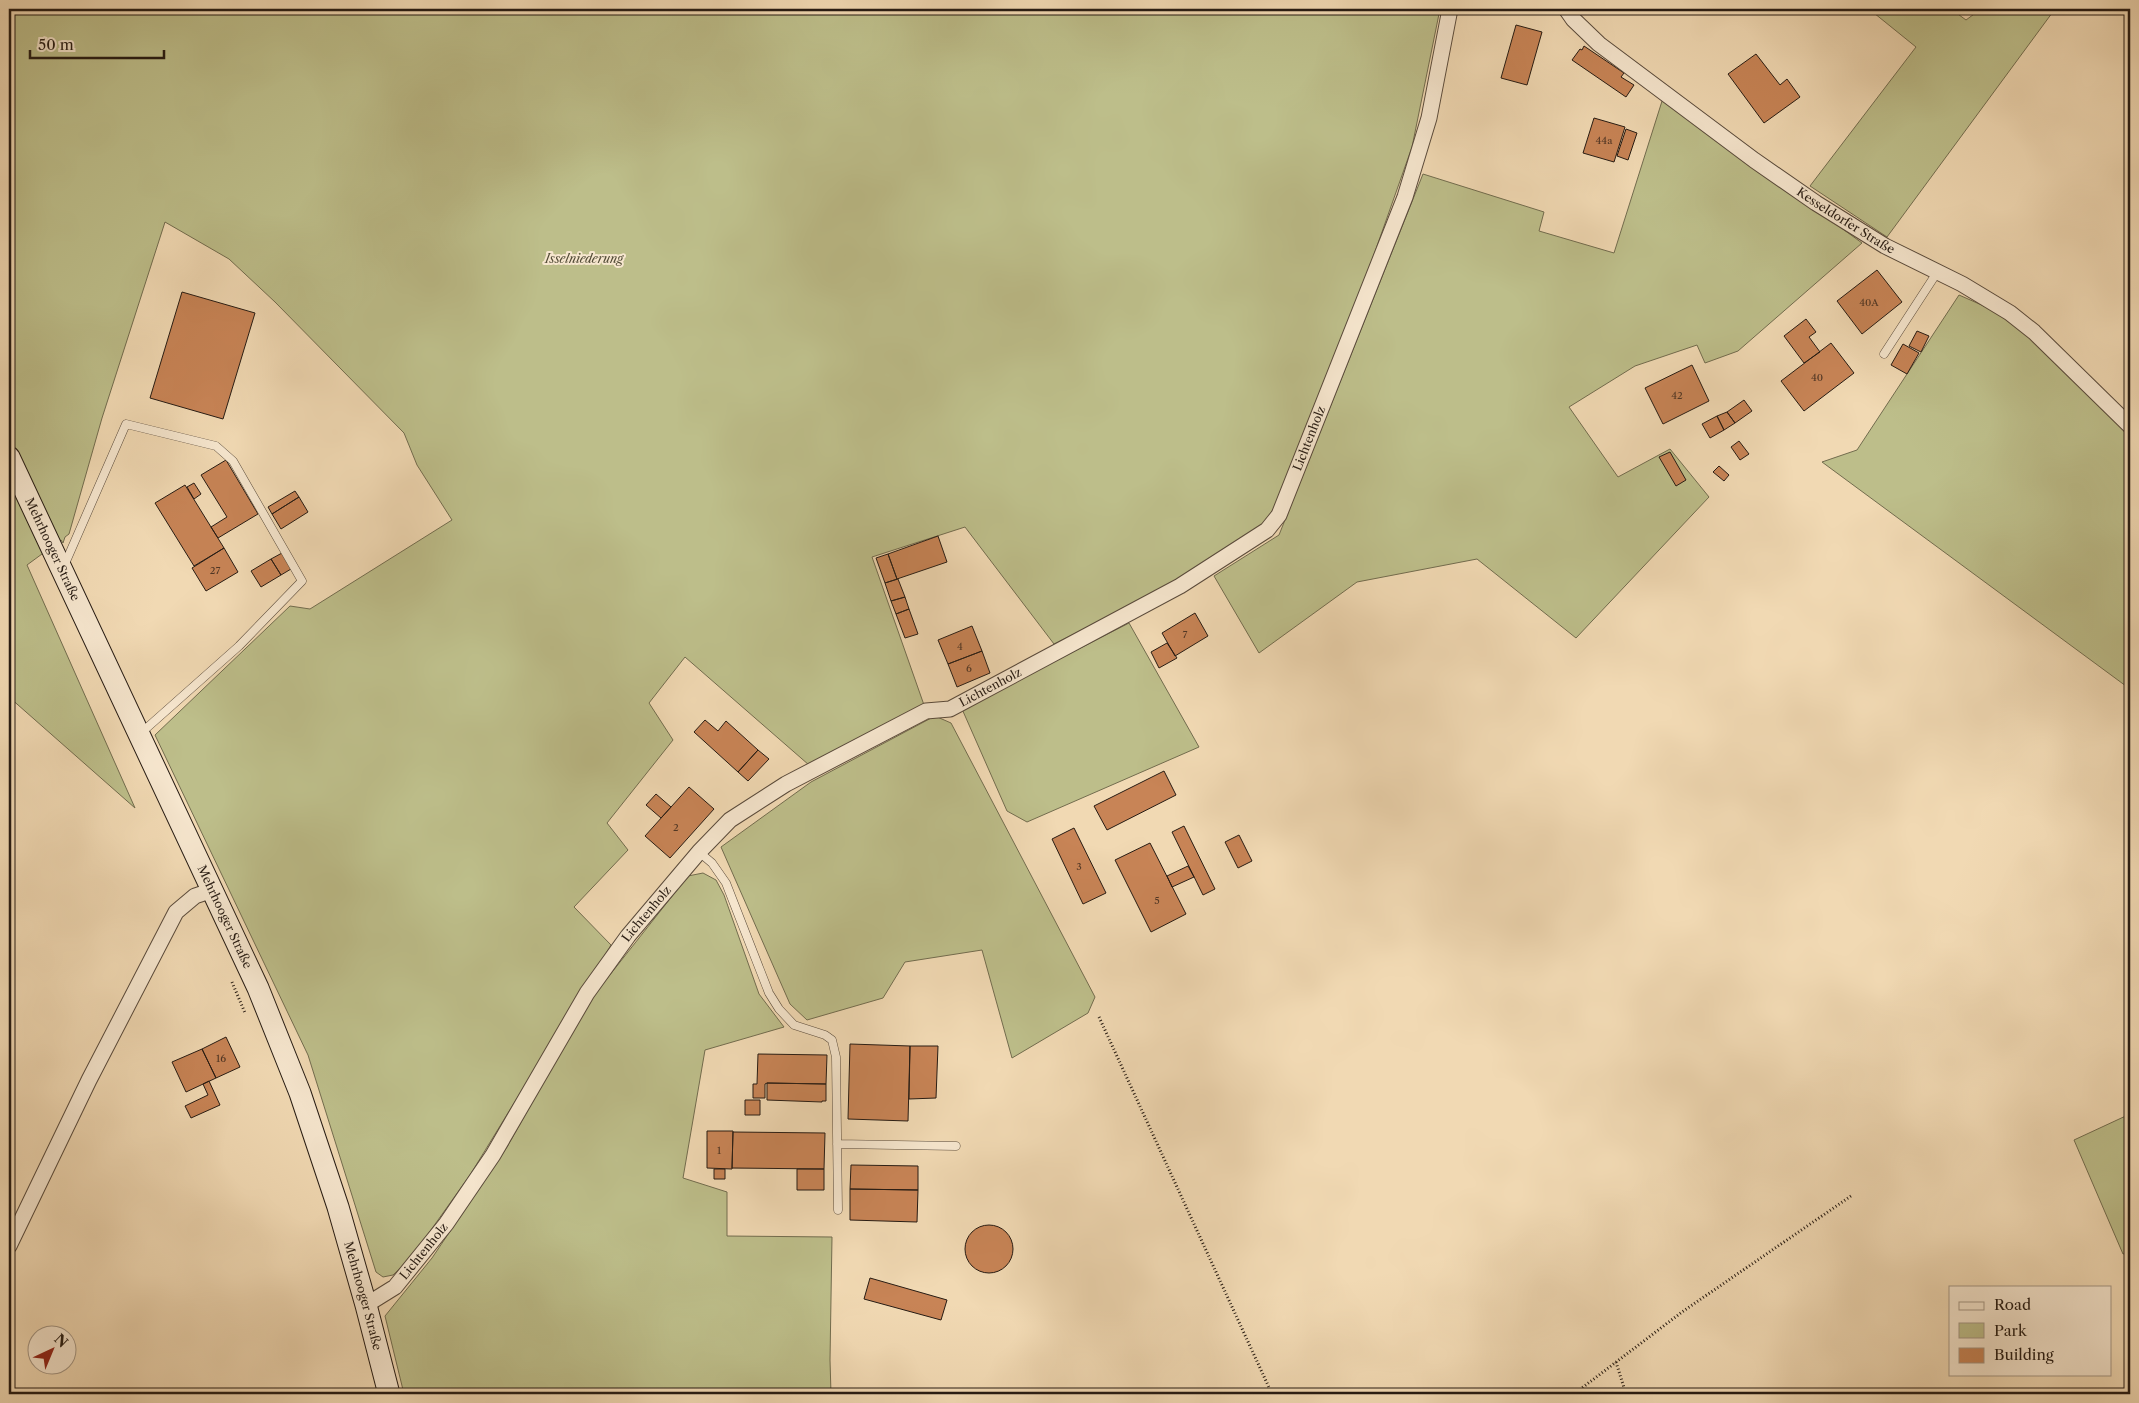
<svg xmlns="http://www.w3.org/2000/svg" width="2139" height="1403" font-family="'Libre Caslon Text',serif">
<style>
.green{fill:#bdbe8a;stroke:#726c4e}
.building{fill:#c88456;stroke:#261b13}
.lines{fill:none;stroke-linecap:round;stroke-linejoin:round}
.lane-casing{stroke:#594a3b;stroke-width:9}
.street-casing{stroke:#594a3b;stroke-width:17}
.secondary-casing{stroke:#261b13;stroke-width:23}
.path{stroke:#261b13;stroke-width:3;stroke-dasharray:1 2.5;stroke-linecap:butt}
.lane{stroke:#f6e6ce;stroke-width:8}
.street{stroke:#f6e6ce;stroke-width:15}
.secondary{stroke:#f6e6ce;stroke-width:21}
.labels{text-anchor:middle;stroke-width:4;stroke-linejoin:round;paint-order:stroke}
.number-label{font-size:10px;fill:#4e3524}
.street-label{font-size:12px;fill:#261b13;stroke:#f6e6ce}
.park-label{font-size:12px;font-style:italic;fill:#534c37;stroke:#f6e6ce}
</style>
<rect width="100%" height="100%" fill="#f1d9b3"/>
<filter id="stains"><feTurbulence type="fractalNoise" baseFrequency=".004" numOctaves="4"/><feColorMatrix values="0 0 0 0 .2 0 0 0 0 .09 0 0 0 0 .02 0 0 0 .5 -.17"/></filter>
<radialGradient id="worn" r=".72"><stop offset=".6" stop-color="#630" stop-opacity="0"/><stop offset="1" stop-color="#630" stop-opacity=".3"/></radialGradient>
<!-- green -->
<path class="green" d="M 9,9 L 1440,9 L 1412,147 L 1365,280 L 1279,500 L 1262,527 L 1153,595 L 1054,644 L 965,527 L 872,557 L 924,705 L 809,765 L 685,657 L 649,703 L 673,740 L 607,823 L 628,850 L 574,907 L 611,945 L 470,1175 L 411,1258 L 393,1275 L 383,1277 L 376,1272 L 308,1055 L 155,735 L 290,606 L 310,609 L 452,520 L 417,465 L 404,433 L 275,302 L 229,259 L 165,222 L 102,418 L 69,534 L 65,537 L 63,543 L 61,540 L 27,565 L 135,808 L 9,697 Z
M 1869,9 L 1951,9 L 1966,20 L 1981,9 L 2055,9 L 1887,237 L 1810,186 L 1916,47 Z
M 1663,98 L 1862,243 L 1738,351 L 1705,363 L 1697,345 L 1635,366 L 1569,407 L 1618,477 L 1670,449 L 1709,497 L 1576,638 L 1477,559 L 1357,582 L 1259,653 L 1214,576 L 1279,535 L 1423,174 L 1544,212 L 1539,231 L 1614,253 Z
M 1959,295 L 1993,310 L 2029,337 L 2130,436 L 2130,689 L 1822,462 L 1857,450 Z
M 1129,623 L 1199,747 L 1027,822 L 1007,811 L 962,709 Z
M 935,716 L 951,723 L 1095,997 L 1088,1013 L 1012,1058 L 982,950 L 905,962 L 883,998 L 807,1020 L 790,1004 L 721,847 L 811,782 Z
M 703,873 L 716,880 L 724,895 L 759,994 L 784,1027 L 705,1050 L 683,1178 L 727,1192 L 727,1236 L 832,1237 L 830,1360 L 831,1394 L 404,1394 L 385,1316 L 432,1258 L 507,1147 L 590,1000 L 688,876 Z
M 2130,1114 L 2130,1252 L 2123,1254 L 2074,1140 Z"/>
<!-- building -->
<path class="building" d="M 1721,9 L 1732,9 L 1724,13 Z
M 1516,25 L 1542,32 L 1527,85 L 1501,78 Z
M 1584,46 L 1624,73 L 1621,77 L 1634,85 L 1626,97 L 1572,60 L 1580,49 L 1582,50 Z
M 1756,54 L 1780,85 L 1787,79 L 1800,97 L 1764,123 L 1728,74 Z
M 1594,118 L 1625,127 L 1614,162 L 1583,153 Z
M 1626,129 L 1637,133 L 1628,160 L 1617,156 Z
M 1877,270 L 1902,302 L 1862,334 L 1837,301 Z
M 182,292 L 255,313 L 223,419 L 150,398 Z
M 1806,319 L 1816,332 L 1809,337 L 1820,352 L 1804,363 L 1784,336 Z
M 1917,331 L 1929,336 L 1921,352 L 1909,346 Z
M 1831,343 L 1854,373 L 1804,411 L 1781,381 Z
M 1903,344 L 1919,353 L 1907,374 L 1891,365 Z
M 1692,365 L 1709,401 L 1663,424 L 1645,388 Z
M 1744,400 L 1752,411 L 1735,423 L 1727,412 Z
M 1727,412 L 1735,423 L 1724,430 L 1717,416 Z
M 1717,416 L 1724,430 L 1710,438 L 1702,424 Z
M 1739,441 L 1749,454 L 1740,460 L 1731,447 Z
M 1670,452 L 1686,480 L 1676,486 L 1659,457 Z
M 226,460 L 258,514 L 218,538 L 211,527 L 227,517 L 201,475 Z
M 1719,466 L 1729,475 L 1724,481 L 1713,472 Z
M 194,483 L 201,494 L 194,499 L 187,487 Z
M 185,485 L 224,548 L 194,566 L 155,503 Z
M 295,491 L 299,497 L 272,514 L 268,507 Z
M 299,497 L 308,512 L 281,529 L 272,514 Z
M 938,536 L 947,562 L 897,579 L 888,554 Z
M 224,548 L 238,572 L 206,591 L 192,568 Z
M 282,553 L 291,569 L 281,575 L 271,559 Z
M 888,554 L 897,579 L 885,583 L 876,558 Z
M 271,559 L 281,575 L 261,587 L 251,571 Z
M 898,579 L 905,597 L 891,601 L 885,583 Z
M 905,597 L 909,609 L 896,614 L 891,601 Z
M 909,609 L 918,634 L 905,638 L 896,614 Z
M 1195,613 L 1208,636 L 1175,656 L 1162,633 Z
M 972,626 L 982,651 L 948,664 L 938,640 Z
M 1167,643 L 1177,658 L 1159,668 L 1151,652 Z
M 982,651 L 990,673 L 957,687 L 948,664 Z
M 705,720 L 718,731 L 726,721 L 758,750 L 738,772 L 694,732 Z
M 758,750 L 769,759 L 748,781 L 738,772 Z
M 1164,771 L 1176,795 L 1107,830 L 1094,806 Z
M 689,787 L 714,809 L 670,858 L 645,836 Z
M 656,794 L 671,807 L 661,818 L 646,805 Z
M 1184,826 L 1215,889 L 1203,895 L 1172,832 Z
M 1074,828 L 1106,893 L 1083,904 L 1052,839 Z
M 1239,835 L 1252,861 L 1238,868 L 1225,842 Z
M 1150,843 L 1186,914 L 1151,932 L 1115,860 Z
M 1188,866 L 1194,877 L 1172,887 L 1167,876 Z
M 226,1037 L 240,1067 L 216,1078 L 202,1049 Z
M 850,1044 L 910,1046 L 908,1121 L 848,1119 Z
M 910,1046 L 938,1046 L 936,1098 L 909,1099 Z
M 202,1049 L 216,1078 L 186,1092 L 172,1062 Z
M 758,1054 L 827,1055 L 826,1084 L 767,1083 L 765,1084 L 765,1098 L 753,1098 L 753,1084 L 757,1084 Z
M 209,1081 L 220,1105 L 191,1118 L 185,1106 L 208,1095 L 203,1084 Z
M 767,1083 L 826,1084 L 826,1101 L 822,1101 L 822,1102 L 767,1100 Z
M 745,1100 L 760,1100 L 760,1115 L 745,1115 Z
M 707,1131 L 733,1131 L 732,1169 L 707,1168 Z
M 733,1132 L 825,1133 L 824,1169 L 732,1168 Z
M 851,1165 L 918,1166 L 918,1190 L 850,1189 Z
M 714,1169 L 725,1169 L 725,1179 L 714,1179 Z
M 797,1169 L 824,1169 L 824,1190 L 797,1190 Z
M 850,1189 L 918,1190 L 917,1222 L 850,1220 Z
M965 1249a24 24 0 1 1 48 0a24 24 0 1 1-48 0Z
M 870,1278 L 947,1300 L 941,1320 L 864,1299 Z"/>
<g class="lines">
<!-- lane casing -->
<g class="lane-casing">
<path id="lane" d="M 1884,354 L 1938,271
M 64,566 L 126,424 L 216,446 L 233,461 L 302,581 L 239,646 L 141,733
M 699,852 L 712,863 L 726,883 L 769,993 L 779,1009 L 794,1025 L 825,1035 L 832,1040 L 836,1057 L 838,1210
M 837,1144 L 956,1146"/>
</g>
<!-- street casing -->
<g class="street-casing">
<g id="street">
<path id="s1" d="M 1566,9 L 1573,19 L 1599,44 L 1754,160 L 1816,203 L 1885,246 L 1962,284 L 2010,313 L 2034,332 L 2130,426"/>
<path d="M 9,1246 L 89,1080 L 176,912 L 195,896 L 213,890"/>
<path id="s2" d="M 366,1305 L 395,1287 L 446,1224 L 493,1155 L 587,993 L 628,936 L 699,852 L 730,820 L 786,784 L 926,711 L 950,709 L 1180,586 L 1267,530 L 1279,515 L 1405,197 L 1429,118 L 1450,9"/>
</g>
</g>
<!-- secondary casing -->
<g class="secondary-casing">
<g id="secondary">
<path id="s3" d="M 9,457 L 258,988 L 300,1093 L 338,1207 L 366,1305 L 389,1394"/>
</g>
</g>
<!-- path -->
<path class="path" d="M 232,982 L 245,1013
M 1099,1017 L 1272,1394
M 1616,1362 L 1626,1394
M 1574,1394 L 1682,1312 L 1851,1196"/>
<!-- lane -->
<use href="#lane" class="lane"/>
<!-- street -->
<use href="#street" class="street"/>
<!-- secondary -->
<use href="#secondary" class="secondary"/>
</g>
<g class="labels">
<!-- number labels -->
<g class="number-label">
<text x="1604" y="144">44a</text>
<text x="1869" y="306">40A</text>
<text x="1817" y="381">40</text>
<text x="1677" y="399">42</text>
<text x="215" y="574">27</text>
<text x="1185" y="638">7</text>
<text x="960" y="650">4</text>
<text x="969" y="672">6</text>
<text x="676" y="831">2</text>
<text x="1079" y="870">3</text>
<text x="1157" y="904">5</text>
<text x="221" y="1062">16</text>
<text x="719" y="1154">1</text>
</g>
<!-- street labels -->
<g class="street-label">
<text dy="4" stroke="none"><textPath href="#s1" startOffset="352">Kesseldorfer Straße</textPath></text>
<text dy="4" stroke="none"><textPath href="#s2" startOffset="1325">Lichtenholz</textPath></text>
<text dy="4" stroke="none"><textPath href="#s3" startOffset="102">Mehrhooger Straße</textPath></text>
<text dy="4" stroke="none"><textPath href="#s2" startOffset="905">Lichtenholz</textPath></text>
<text dy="4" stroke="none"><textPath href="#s2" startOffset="485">Lichtenholz</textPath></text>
<text dy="4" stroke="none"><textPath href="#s3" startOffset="508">Mehrhooger Straße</textPath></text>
<text dy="4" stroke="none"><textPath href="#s2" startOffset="80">Lichtenholz</textPath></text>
<text dy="4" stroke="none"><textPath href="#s3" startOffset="912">Mehrhooger Straße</textPath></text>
</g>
<!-- park labels -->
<g class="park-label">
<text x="584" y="263">Isselniederung</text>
</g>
</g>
<!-- margin -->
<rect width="2139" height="1403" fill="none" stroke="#f1d9b3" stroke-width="30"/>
<rect x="10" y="10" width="2119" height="1383" fill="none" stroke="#261b13" stroke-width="2.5"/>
<rect x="15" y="15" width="2109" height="1373" fill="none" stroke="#261b13"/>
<!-- legend -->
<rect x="1949" y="1286" width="162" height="90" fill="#f6e6ce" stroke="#a39583"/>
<rect x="1959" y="1302" width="25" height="8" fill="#f6e6ce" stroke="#a39583"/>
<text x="1994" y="1310" font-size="15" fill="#261b13">Road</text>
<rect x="1959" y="1323" width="25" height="15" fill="#bdbe8a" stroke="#a39583"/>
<text x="1994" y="1336" font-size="15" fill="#261b13">Park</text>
<rect x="1959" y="1348" width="25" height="15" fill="#c88456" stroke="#a39583"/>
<text x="1994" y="1360" font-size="15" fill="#261b13">Building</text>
<!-- north arrow -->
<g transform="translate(52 1350) rotate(44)"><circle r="24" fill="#f6e6ce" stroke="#a39583"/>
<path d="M0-4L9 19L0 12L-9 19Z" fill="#8f2418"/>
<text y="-8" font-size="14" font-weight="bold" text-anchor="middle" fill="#261b13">N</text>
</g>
<!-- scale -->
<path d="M30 50v8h134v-8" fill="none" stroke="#261b13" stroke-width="2.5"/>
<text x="38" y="50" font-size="15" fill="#261b13" stroke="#f6e6ce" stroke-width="4" paint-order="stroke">50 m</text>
<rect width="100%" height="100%" filter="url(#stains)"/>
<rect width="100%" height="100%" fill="url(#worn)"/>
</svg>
